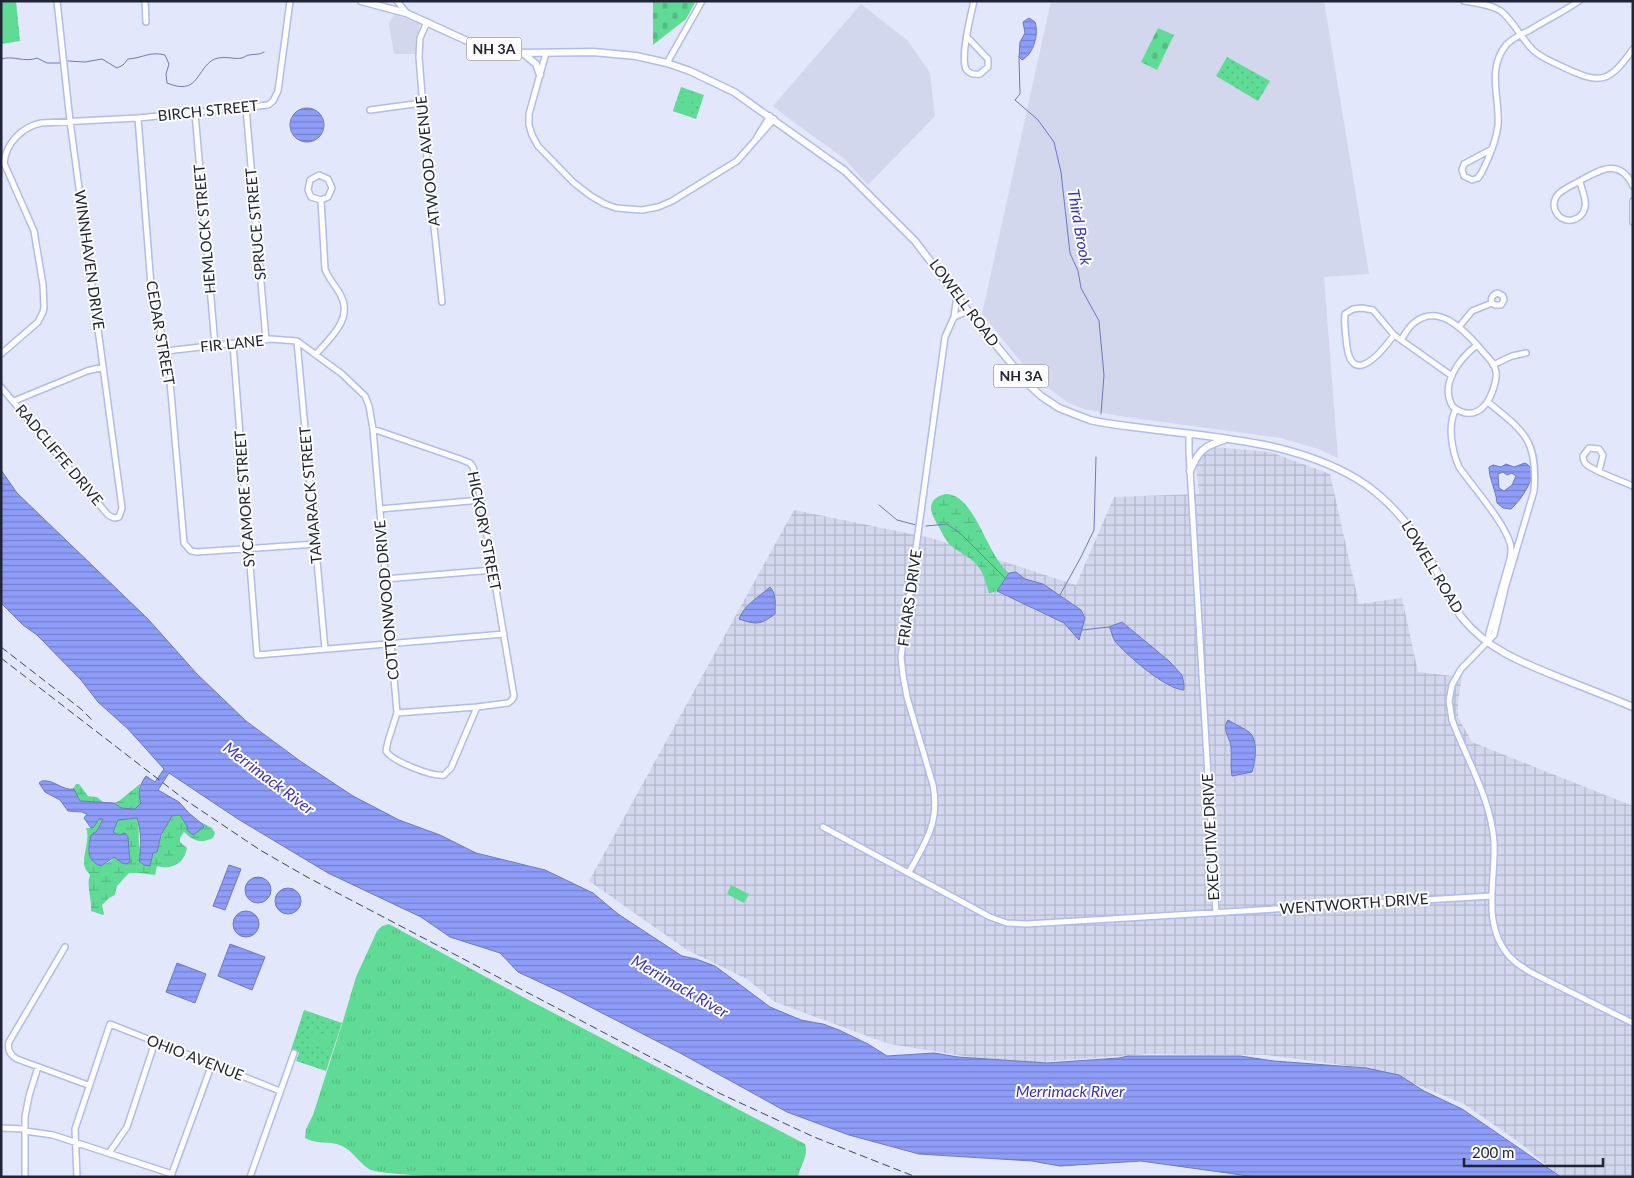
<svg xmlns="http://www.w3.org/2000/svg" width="1634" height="1178" font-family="Lato,sans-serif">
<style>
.built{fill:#d2d7ed}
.industrial{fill:url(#industrial-grid)}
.grass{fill:url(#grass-tufts)}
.wetland{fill:url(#wetland-marsh)}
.cemetery{fill:url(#cemetery-stones)}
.park{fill:url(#park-dots)}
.pitch{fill:#60db95}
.water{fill:url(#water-rules);stroke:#6d79be;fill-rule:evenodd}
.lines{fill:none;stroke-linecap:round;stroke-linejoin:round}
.stream{stroke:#6d79be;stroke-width:1}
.minor-casing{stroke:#b1bbec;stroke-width:8}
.major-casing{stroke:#b1bbec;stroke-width:9}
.minor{stroke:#fff;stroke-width:5}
.major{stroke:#fff;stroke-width:6}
.rail{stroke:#414558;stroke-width:1;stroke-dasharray:8 4;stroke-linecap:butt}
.labels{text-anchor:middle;stroke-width:4;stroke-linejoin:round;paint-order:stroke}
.shield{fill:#fff;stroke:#636672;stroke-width:1}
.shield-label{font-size:14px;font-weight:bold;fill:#202436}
.street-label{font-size:15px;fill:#202436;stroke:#fff}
.water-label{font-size:16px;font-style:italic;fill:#3833b7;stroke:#fff}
</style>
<defs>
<pattern id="industrial-grid" width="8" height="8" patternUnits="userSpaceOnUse" patternTransform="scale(1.25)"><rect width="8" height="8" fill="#d2d7ed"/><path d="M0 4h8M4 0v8" fill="none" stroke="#b4b8cc"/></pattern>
<pattern id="grass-tufts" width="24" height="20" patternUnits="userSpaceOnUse" patternTransform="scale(1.25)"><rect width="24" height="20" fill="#60db95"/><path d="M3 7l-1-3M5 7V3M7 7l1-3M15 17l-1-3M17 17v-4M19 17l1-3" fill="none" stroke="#53bc81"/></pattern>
<pattern id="wetland-marsh" width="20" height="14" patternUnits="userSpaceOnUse" patternTransform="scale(1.25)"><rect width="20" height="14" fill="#60db95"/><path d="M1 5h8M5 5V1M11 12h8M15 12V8" fill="none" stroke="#53bc81"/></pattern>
<pattern id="cemetery-stones" width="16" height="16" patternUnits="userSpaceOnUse" patternTransform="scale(1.25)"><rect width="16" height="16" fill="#60db95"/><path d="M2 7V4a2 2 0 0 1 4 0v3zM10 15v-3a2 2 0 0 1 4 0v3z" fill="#53bc81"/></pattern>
<pattern id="park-dots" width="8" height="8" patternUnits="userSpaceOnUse" patternTransform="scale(1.25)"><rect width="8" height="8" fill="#60db95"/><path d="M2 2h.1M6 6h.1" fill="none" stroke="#53bc81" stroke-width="1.8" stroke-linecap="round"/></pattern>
<pattern id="water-rules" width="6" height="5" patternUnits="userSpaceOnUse" patternTransform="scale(1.25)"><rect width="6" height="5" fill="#8e9df9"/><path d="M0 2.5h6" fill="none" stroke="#7480ca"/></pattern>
</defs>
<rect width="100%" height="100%" fill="#e3e7fc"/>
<!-- built -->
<path class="built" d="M 1051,1 L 1324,1 L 1369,274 L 1324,277 L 1338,458 L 1318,449 L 1281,438 L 1119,416 L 1084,409 L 1067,402 L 1040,382 L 1026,368 L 982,314 Z
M 861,4 L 908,41 L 930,73 L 935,116 L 868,185 L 845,159 L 788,118 L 773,106 Z
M 394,14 L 420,24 L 417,43 L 417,54 L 394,54 L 389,24 Z"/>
<!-- industrial -->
<path class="industrial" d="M 1215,447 L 1270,452 L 1330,474 L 1359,604 L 1402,598 L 1418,672 L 1462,677 L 1458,701 L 1458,717 L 1472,742 L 1633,806 L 1633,1177 L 1563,1177 L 1554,1172 L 1520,1143 L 1464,1104 L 1418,1085 L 1358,1067 L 1266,1055 L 1147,1054 L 1014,1064 L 889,1044 L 775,1002 L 747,979 L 687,950 L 589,881 L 794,510 L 931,538 L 1076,585 L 1114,497 L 1199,494 L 1196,465 L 1201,454 L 1210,448 Z"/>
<!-- grass -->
<path class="grass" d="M 389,924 L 523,997 L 805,1144 C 809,1156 800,1165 798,1177 L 436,1177 C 424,1175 377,1174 369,1169 C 359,1163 353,1151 342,1146 C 330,1140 315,1145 305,1138 L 306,1129 L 313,1115 L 343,1021 L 356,977 L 377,931 L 382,926 Z"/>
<!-- wetland -->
<path class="wetland" d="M 945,494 C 975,493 986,555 1009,573 L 997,591 L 989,593 C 986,584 984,573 977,565 C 969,556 958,552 949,544 C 945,539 942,533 939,527 C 931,514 924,500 945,494 Z
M 76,784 L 79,784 L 88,796 L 97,797 L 103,802 L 89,803 L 80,801 L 72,790 Z
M 140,784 L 139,795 L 141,803 L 135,809 L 121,808 L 114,803 L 119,801 Z
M 180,815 L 187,826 L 202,824 L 195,819 L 212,828 L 215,833 L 213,838 C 200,844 194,841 184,832 L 180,838 L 180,842 L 187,848 C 185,862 172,871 157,866 L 155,875 L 140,873 L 129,873 L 117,886 L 115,895 L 109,898 L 102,905 L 104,914 L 103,915 L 91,911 C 92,899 86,886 90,875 C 89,873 86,871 85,868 C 81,857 91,839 86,828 L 93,828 L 99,819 L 103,819 L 97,831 L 101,866 L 112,860 L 119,835 L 113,832 L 118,820 L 137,818 C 140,827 138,834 139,843 C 140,852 145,858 150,866 L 153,853 L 157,852 C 160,838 164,828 172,816 Z"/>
<!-- cemetery -->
<path class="cemetery" d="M 653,1 L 696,1 L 686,19 L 653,45 Z
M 1158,28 L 1174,35 L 1157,70 L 1141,62 Z"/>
<!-- park -->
<path class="park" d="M 1,1 L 16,1 L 20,41 L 1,44 Z
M 1227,57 L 1270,81 L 1258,101 L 1216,76 Z
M 681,87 L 704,95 L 696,119 L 673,111 Z
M 304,1010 L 342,1023 L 326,1071 L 296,1061 L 299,1053 L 291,1050 Z"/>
<!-- pitch -->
<path class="pitch" d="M 1,1 L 14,1 L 18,38 L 1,41 Z
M 683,91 L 699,96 L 697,104 L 681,98 Z
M 676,101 L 692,107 L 689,116 L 673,111 Z
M 731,885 L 749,894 L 744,903 L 727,894 Z
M 313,1031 L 332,1038 L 328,1049 L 309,1042 Z"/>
<!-- water -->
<path class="water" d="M 1029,18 L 1035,22 C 1039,33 1034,54 1022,60 L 1019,57 L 1020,42 L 1025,33 L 1023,22 Z
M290 125a17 17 0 1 1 34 0a17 17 0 1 1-34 0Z
M 1525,463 C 1543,471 1520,501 1511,509 L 1503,508 L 1497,503 C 1496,490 1489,479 1489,467 L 1493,465 L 1501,467 L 1506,464 L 1514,467 ZM 1503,472 L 1507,475 L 1512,473 L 1516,476 L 1512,485 L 1504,491 L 1499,488 L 1498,474 Z
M 1,470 L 17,493 L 148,619 L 197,674 L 246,721 L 300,761 L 353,796 L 399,820 L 440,835 L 476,853 L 545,870 L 593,893 L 618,914 L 682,956 L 696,959 L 715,966 L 770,1007 L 801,1020 L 823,1024 L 839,1030 L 868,1044 L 887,1056 L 934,1053 L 958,1057 L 1047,1063 L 1119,1058 L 1128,1056 L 1240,1056 L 1274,1061 L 1366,1068 L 1399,1075 L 1424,1091 L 1462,1109 L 1561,1177 L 1256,1177 L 1141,1161 L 1060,1166 L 1032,1161 L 919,1154 L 849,1135 L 787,1112 L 680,1053 L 563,993 L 518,972 L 500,953 L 450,937 L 421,917 L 328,873 L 238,819 L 169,773 L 158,790 L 179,802 L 189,813 L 202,824 L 204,827 L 193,835 L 187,830 L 187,826 L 180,815 L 172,816 L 161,835 L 157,852 L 153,853 L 150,866 L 144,865 L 139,861 C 142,851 141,828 137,818 L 118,820 L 113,832 L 119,835 L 125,833 L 128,837 L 130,862 L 126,864 L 122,863 L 114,857 L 101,866 C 86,861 88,848 91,835 L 97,831 L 103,819 L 99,819 L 93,828 L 91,828 L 84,818 L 87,814 L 82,812 L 68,811 L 60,800 L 45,792 L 39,783 L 42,781 C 54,779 62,791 74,789 L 80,801 L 114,803 L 121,808 L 135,809 L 141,803 C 137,793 140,784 146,776 L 155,782 L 164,769 L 128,729 L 98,702 L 81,680 L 37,635 L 23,625 L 1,603 Z
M 1016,572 L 1025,579 L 1043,584 L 1081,610 L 1085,618 L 1079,640 L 1064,623 L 997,591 L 1009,573 Z
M 770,587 C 777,595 775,604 775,614 C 760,625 757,625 739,619 C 744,605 759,597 770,587 Z
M 1122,622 L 1169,661 L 1182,675 L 1184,684 L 1184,690 C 1167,690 1126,655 1115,641 C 1112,637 1112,631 1109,627 Z
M 1228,720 C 1234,724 1244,728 1249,732 C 1259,740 1255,762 1252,772 L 1232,776 C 1230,766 1232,757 1231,747 C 1230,737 1221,729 1228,720 Z
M 229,865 L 241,869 L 225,910 L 213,906 Z
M245 890a13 13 0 1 1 26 0a13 13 0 1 1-26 0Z
M275 901a13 13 0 1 1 26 0a13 13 0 1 1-26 0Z
M233 924a13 13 0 1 1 26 0a13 13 0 1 1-26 0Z
M 230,944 L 265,957 L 252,990 L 218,976 Z
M 177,963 L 206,974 L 195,1003 L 166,992 Z"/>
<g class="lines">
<!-- stream -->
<path class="stream" d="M 1019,57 L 1020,94 L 1015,100 L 1038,120 L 1054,142 L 1061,172 L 1070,253 L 1078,271 L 1081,288 L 1099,321 L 1104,375 L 1101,414
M 1,59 C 13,55 25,63 37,58 L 47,63 L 60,63
M 68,61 L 85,62 L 102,59 L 117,68 L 123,65 L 128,59 C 143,58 150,51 165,55 L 169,64 L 166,74 L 167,83 C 197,95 195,74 211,61 C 221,54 233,60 242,58 C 245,57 247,55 249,55 C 255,54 259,55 264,52
M 879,505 L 897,520 L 916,525
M 926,526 L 947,524 L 961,534 L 1005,578
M 1060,595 L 1081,557 L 1094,530 L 1096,457
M 1082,630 L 1109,627"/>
<!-- minor casing -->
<g class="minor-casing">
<path id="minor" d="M 145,1 L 146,22
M 397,1 L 406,12
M 1464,1 C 1476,3 1490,4 1501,11 C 1514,22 1521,38 1533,50 C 1541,58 1553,62 1563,67 C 1601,85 1609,83 1633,49
M 427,22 L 420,38 L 419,57 L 428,170 L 442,302
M 967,37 L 988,59 L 988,67 L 980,74 C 974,75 969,74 966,69 C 960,57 971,14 974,1
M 546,53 L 529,114 L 529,125 L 532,135 L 538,146 L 574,183 L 591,196 L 605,204 L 616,208 L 642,210 L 658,207 L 672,201 L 737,161 L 774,119
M 667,63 L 702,1
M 246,108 L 266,340
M 370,110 L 422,103
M 195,113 L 215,345
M 138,118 L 151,286 L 154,307 L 168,358 L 184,543 L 191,551 L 197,552 L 316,544
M 757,137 L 770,116
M 1492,149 L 1464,164 L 1462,170 L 1464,176 L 1472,180 L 1478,178 L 1482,172 C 1489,157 1496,142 1498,125 C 1500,98 1486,68 1507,44 C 1513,38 1522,34 1530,30 C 1546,20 1563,12 1579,1
M 1580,181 C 1581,189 1587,199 1585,207 C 1582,222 1563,225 1556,212 C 1553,207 1554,201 1556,197 C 1560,190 1571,186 1578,182 C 1599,170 1620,157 1633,186
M 1633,201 L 1633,222
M 954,317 L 968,311
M 1459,327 L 1472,311 L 1492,303 L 1495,305 L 1501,305 L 1504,300 L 1503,296 L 1498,293 C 1493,294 1490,298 1492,303
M 1394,335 C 1378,357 1349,389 1346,338 C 1345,330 1344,322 1345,314 L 1353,309 L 1362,308 L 1373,310 L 1394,335 L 1452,376
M 1401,340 C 1405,334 1409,326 1415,322 C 1439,304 1463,329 1479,347 C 1484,354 1495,362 1496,372 C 1497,378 1495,384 1493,390 C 1486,410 1472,421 1453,407 C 1439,385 1459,359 1477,345
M 297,341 L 325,649
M 233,344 L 257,655 L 504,634
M 166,351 L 270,339 L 297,341 L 342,374 L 365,396 L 369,406 L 373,429 L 397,713 L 388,741 L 386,751 C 392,761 432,777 444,775 L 451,768 L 477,707
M 1,354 L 38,322 L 43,312 L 44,307 L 43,285 L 34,231 L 4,163 C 6,143 22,127 41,123 L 138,118 L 268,105 L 273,101 L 278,91 L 290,1
M 316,354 C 330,338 353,319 341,296 C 337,287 329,280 325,269 L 321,200 L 311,197 L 308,190 L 310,180 L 319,175 L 328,179 L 332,188 L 328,197 L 321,200
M 1493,365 L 1512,356 L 1526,353
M 1,387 L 108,515 L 114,518 L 119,517 L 122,508 L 70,121 L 57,1
M 14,401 L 87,371 L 103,367
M 1489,403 C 1525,432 1538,441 1534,491 L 1506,585 L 1494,635 L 1461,669 L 1452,685 L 1449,701 L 1452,720 C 1467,760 1491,799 1494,842 C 1496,881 1481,924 1509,956 C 1522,970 1541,977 1558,986 C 1583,998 1608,1011 1633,1023
M 1456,409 C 1447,425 1452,451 1459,467 C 1473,487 1504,522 1510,543 C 1512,549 1511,554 1510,559 L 1489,633 L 1488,642
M 373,429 L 460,459 L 470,463 L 473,467 L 481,500 L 514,696 L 512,700 L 508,703 L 477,707 L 397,713
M 1189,434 L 1189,452 L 1216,913
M 1599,471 L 1603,455 L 1599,449 L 1589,448 L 1583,456 C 1583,459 1583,460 1585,463 C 1590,470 1624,482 1633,486
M 380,509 L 481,500
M 385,579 L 493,570
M 823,827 L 990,917 L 1007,923 L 1027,924 L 1491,896
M 909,872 C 926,842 940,821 933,785 L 907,697 L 903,675 L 901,657 L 945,337 L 954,317 L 957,296
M 65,947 L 9,1042 C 7,1050 10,1055 17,1059 L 88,1085
M 1,1128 L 25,1129
M 25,1131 L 53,1135 L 172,1174
M 109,1153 L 127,1127 L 155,1042
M 171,1176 L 212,1064
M 25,1177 L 25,1117 L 29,1096 L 38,1067
M 77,1177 L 75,1129 L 110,1024 L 280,1091
M 250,1177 L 294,1053"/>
</g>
<!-- major casing -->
<g class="major-casing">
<path id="major" d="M 361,1 L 406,13 L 474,44 L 489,48 L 523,53 L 593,52 L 636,56 L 667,63 L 690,71 L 734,92 L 845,171 L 915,241 L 968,311 L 1028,384 L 1041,396 L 1059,408 L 1090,420 C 1110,425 1130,426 1150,429 C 1221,438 1295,442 1357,479 C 1393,501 1417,533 1436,570 C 1444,586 1451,604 1463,619 C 1489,651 1526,664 1563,679 C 1586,688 1609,697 1633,707
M 524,54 L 536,64 L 540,75
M 1190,471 C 1198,452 1203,446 1224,440"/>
</g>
<!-- minor -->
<use href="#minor" class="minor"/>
<!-- major -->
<use href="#major" class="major"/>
<!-- rail -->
<path class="rail" d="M 1,647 L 81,709 L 93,721
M 1,658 L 184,799 L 260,850 L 307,877 L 721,1094 L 814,1137 L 916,1177"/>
</g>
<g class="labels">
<!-- shield labels -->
<g class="shield">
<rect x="466.5" y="37.5" width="55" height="23" rx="4"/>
<rect x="993.5" y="364.5" width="55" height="23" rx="4"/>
</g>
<g class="shield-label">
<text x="494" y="54">NH 3A</text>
<text x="1021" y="381">NH 3A</text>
</g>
<!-- street labels -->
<g class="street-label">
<text transform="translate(208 111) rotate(-6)" y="5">BIRCH STREET</text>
<text transform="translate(428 161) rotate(-96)" y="5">ATWOOD AVENUE</text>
<text transform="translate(256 224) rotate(-95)" y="5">SPRUCE STREET</text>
<text transform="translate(205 229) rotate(-95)" y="5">HEMLOCK STREET</text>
<text transform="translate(89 260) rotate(82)" y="5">WINNHAVEN DRIVE</text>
<text transform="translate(964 303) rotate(53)" y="5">LOWELL ROAD</text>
<text transform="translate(160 333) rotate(80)" y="5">CEDAR STREET</text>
<text transform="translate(232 344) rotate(-6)" y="5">FIR LANE</text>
<text transform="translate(59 455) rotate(50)" y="5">RADCLIFFE DRIVE</text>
<text transform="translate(311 495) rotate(-95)" y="5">TAMARACK STREET</text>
<text transform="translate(245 499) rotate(-94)" y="5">SYCAMORE STREET</text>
<text transform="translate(484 531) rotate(79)" y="5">HICKORY STREET</text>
<text transform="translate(1432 567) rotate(59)" y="5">LOWELL ROAD</text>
<text transform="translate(910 598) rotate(-82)" y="5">FRIARS DRIVE</text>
<text transform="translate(387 600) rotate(-95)" y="5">COTTONWOOD DRIVE</text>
<text transform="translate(1211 837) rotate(-93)" y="5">EXECUTIVE DRIVE</text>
<text transform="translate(1354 904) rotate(-4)" y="5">WENTWORTH DRIVE</text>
<text transform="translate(195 1058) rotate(21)" y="5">OHIO AVENUE</text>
</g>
<!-- water labels -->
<g class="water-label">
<text transform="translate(1080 227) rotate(80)" y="6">Third Brook</text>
<text transform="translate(269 778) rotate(37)" y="6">Merrimack River</text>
<text transform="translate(680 986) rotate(30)" y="6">Merrimack River</text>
<text x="1070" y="1097">Merrimack River</text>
</g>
</g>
<!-- border -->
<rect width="1634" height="1178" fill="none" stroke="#202436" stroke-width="5"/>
<!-- scale -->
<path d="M1464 1158v8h139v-8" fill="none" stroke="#202436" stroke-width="2.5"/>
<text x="1472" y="1158" font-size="15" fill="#202436" stroke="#ffffff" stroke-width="4" paint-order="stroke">200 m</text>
</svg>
